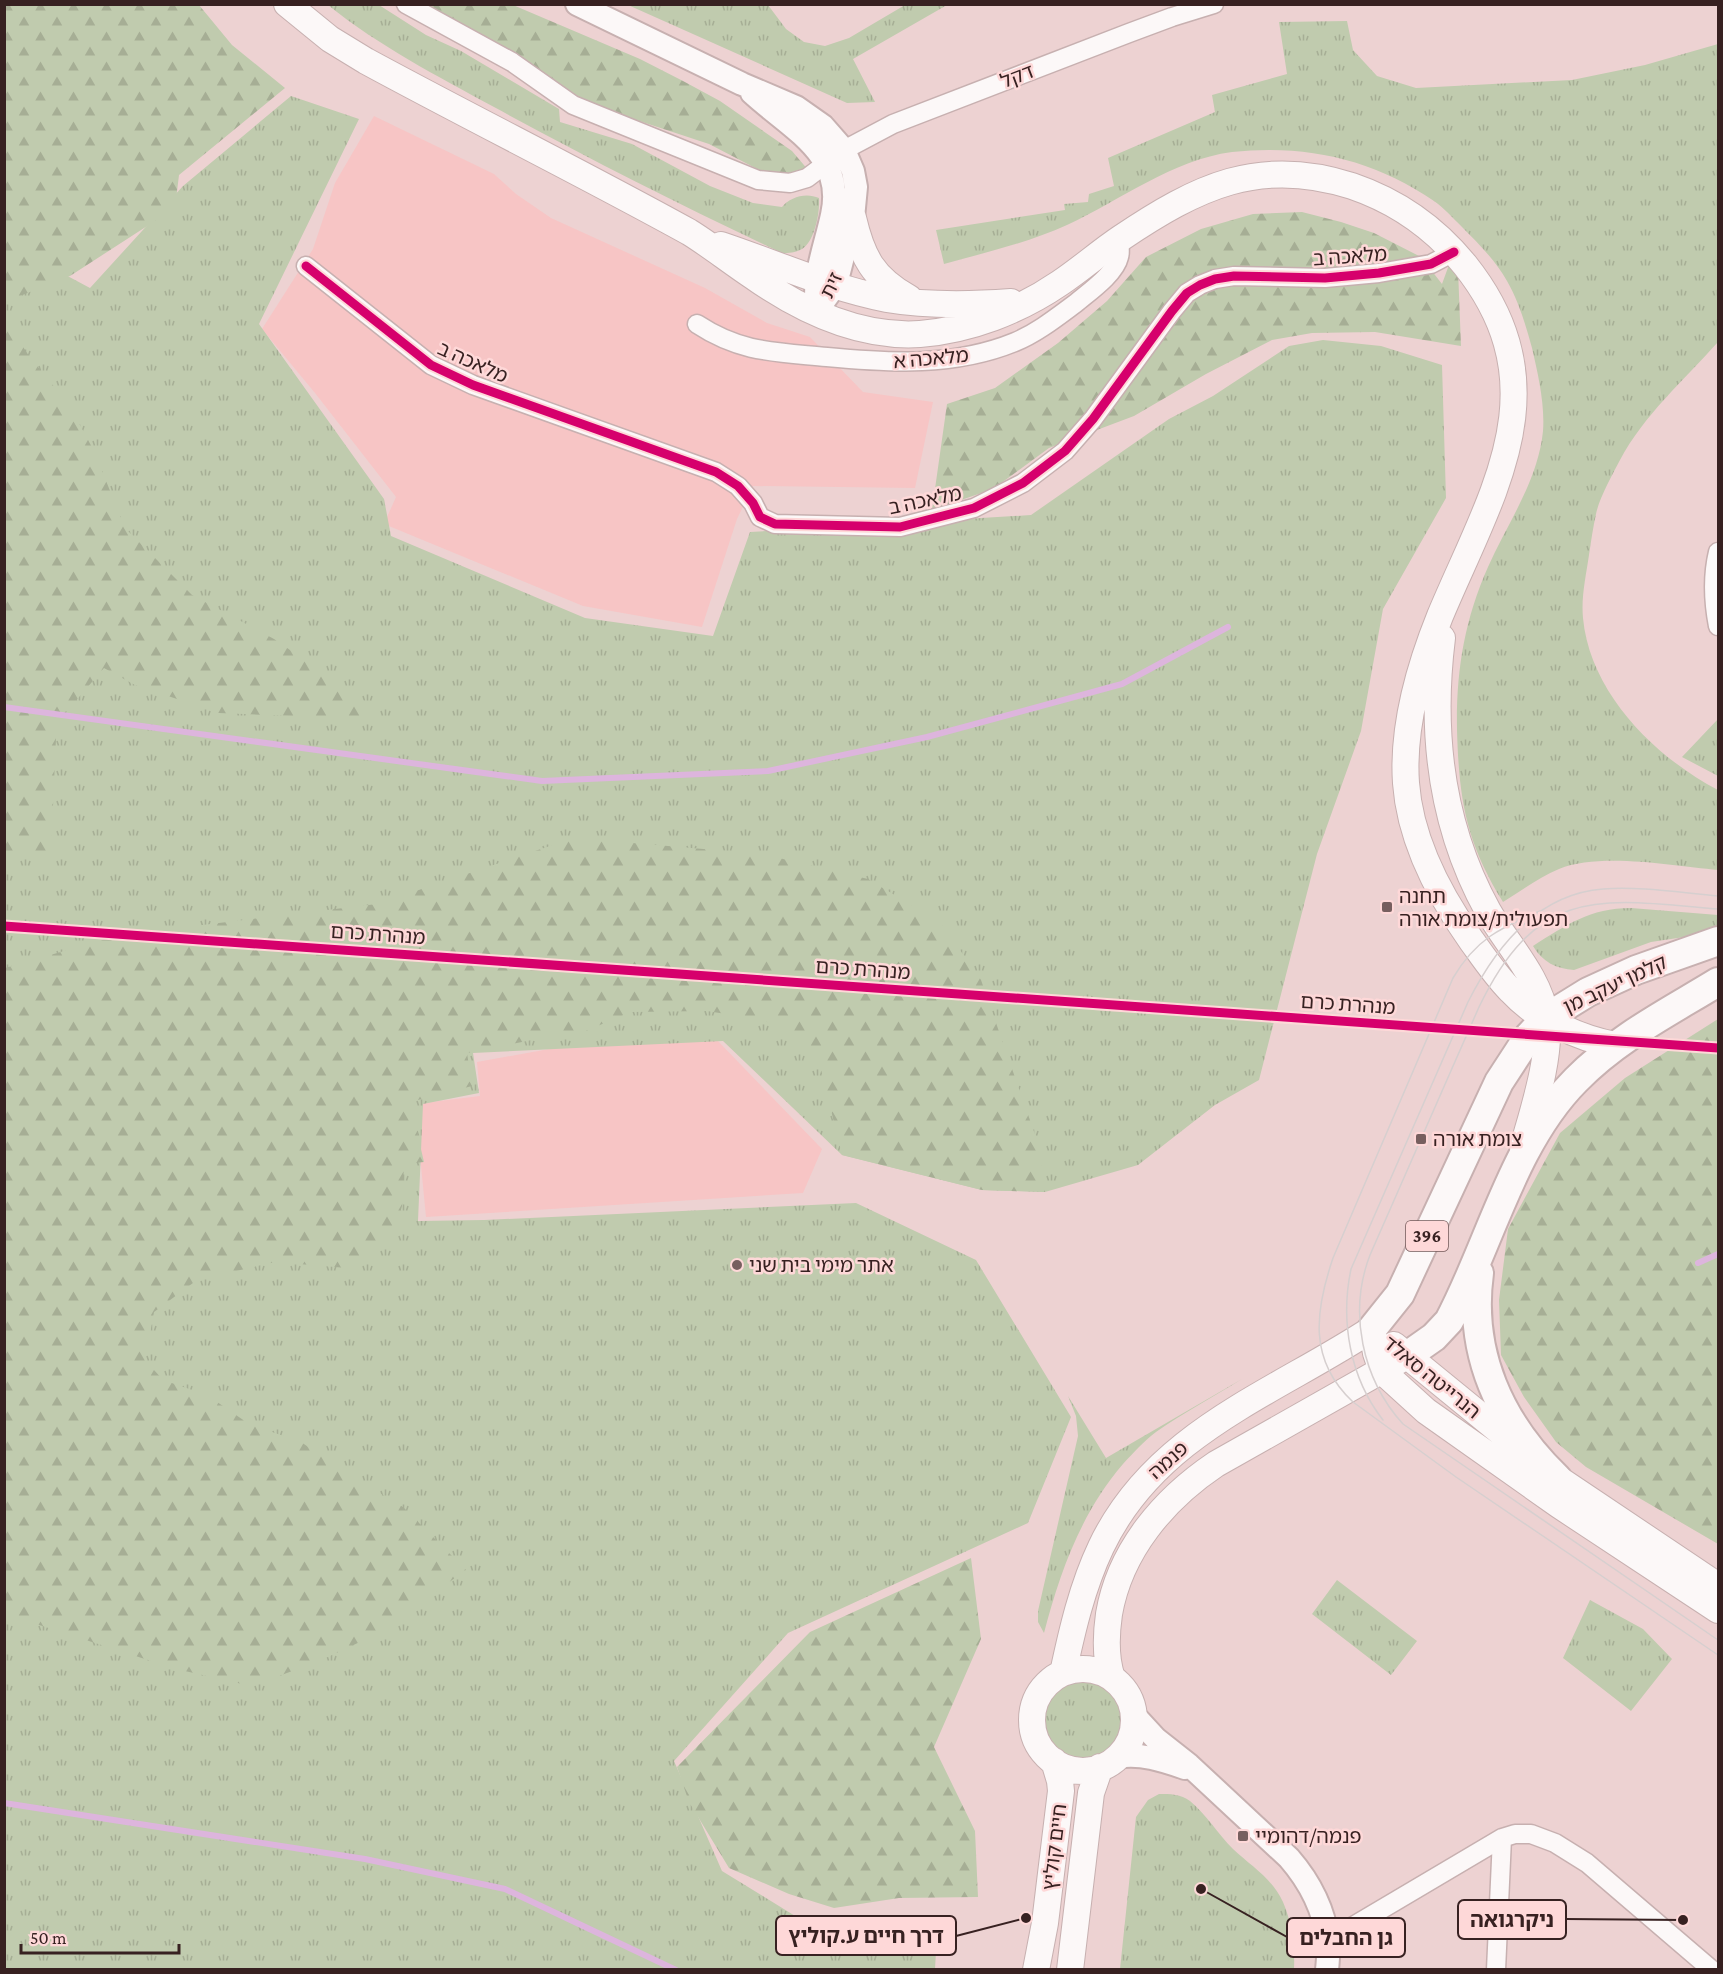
<svg xmlns="http://www.w3.org/2000/svg" width="1723" height="1974" font-family="'Crimson Pro','Noto Sans Hebrew',serif">
<style>
.built{fill:#f7c5c5}
.grass{fill:url(#grass-tufts)}
.forest{fill:url(#forest-firs)}
.lines{fill:none;stroke-linecap:round;stroke-linejoin:round}
.stream{stroke:#ddb5dd;stroke-width:6}
.minor-casing{stroke:#c7b0b0;stroke-width:21}
.tertiary-casing{stroke:#c7b0b0;stroke-width:26}
.secondary-casing{stroke:#c7b0b0;stroke-width:28}
.primary-casing{stroke:#c7b0b0;stroke-width:32}
.minor{stroke:#fcf8f8;stroke-width:18}
.tertiary{stroke:#fcf8f8;stroke-width:22}
.secondary{stroke:#fcf8f8;stroke-width:26}
.primary{stroke:#fcf8f8;stroke-width:28}
.tram{stroke:#d6cfcf;stroke-width:1.5}
.cycleway-casing{stroke:#fed8d8;stroke-width:13}
.cycleway{stroke:#d6006c;stroke-width:9}
.poi-dot{fill:#775f5f;stroke:#fed8d8;stroke-width:2}
.labels{text-anchor:middle;stroke-width:5;stroke-linejoin:round;paint-order:stroke}
.shield{fill:#fed8d8;stroke:#735858;stroke-width:1.5}
.shield-label{font-size:18px;font-weight:bold;fill:#372121}
.street-label{font-size:20px;fill:#372121;stroke:#fed8d8}
.poi-label{font-size:20px;fill:#372121;stroke:#fed8d8;text-anchor:start}
.leader{fill:none;stroke:#372121;stroke-width:2}
.callout-dot{fill:#372121;stroke:#fed8d8;stroke-width:2}
.callout{fill:#fed8d8;stroke:#372121;stroke-width:2}
.callout-label{font-size:21px;text-anchor:middle;font-weight:bold;fill:#372121}
</style>
<defs>
<pattern id="grass-tufts" width="24" height="20" patternUnits="userSpaceOnUse" patternTransform="scale(1.5)"><rect width="24" height="20" fill="#c0cbae"/><path d="M3 7l-1-3M5 7V3M7 7l1-3M15 17l-1-3M17 17v-4M19 17l1-3" fill="none" stroke="#a6ae95"/></pattern>
<pattern id="forest-firs" width="22" height="20" patternUnits="userSpaceOnUse" patternTransform="scale(1.5)"><rect width="22" height="20" fill="#c0cbae"/><path d="M5 1l3.5 6h-7zM16 11l3.5 6h-7z" fill="#a6ae95"/></pattern>
</defs>
<rect width="100%" height="100%" fill="#edd2d2"/>
<!-- built -->
<path class="built" d="M 374,116 L 494,174 L 516,194 L 551,218 L 705,288 L 767,323 L 810,337 L 863,392 L 933,402 L 915,488 L 753,486 L 737,519 L 702,627 L 583,606 L 384,524 L 396,497 L 315,393 L 262,329 L 313,249 L 335,183 Z
M 670,1027 L 716,1039 L 822,1149 L 803,1193 L 426,1217 L 415,1104 L 480,1096 L 477,1062 Z"/>
<!-- grass -->
<path class="grass" d="M 328,5 L 379,5 L 426,35 L 461,51 L 559,109 L 560,122 L 632,144 L 710,186 L 753,203 L 782,207 C 790,197 806,192 819,198 C 820,212 815,241 802,249 C 795,253 789,253 782,253 C 685,207 589,159 494,107 C 437,76 379,46 328,5 Z
M 628,5 L 768,5 L 786,29 L 804,42 L 825,46 L 849,38 L 905,5 L 947,5 L 853,59 L 875,102 L 847,103 Z
M 1347,21 L 1353,50 L 1377,76 L 1416,88 L 1572,80 L 1645,65 L 1718,44 L 1718,342 C 1684,380 1644,415 1620,460 C 1612,475 1599,499 1596,514 C 1593,528 1591,541 1589,555 C 1586,576 1581,597 1583,618 C 1590,693 1655,757 1718,790 L 1718,870 C 1673,866 1601,852 1559,869 C 1540,877 1521,891 1503,902 C 1466,842 1459,800 1457,730 C 1456,672 1464,621 1488,567 C 1508,522 1538,481 1543,431 C 1545,404 1538,374 1532,348 C 1526,326 1519,302 1507,281 C 1496,261 1478,243 1462,227 C 1453,218 1444,208 1434,201 C 1373,159 1305,144 1232,152 C 1172,160 1121,200 1067,225 C 1030,242 984,253 944,264 L 936,230 L 1065,210 L 1064,204 L 1088,202 L 1089,194 L 1114,186 L 1108,158 L 1215,112 L 1212,95 L 1287,74 L 1279,22 Z
M 291,96 L 359,119 L 259,324 L 384,499 L 391,536 L 585,618 L 713,636 L 750,532 L 1031,515 L 1169,419 L 1213,396 L 1289,346 L 1323,340 L 1381,346 L 1442,365 L 1446,498 L 1383,609 L 1361,731 L 1317,854 L 1259,1080 L 1215,1105 L 1138,1165 L 1045,1192 L 982,1190 L 842,1155 L 723,1041 L 473,1053 L 479,1093 L 423,1104 L 418,1221 L 484,1220 L 856,1203 L 976,1260 L 1071,1417 L 1028,1523 L 788,1633 L 674,1761 L 722,1871 L 800,1919 L 938,1917 L 935,1969 L 5,1969 L 4,242 L 90,288 L 183,186 Z
M 1718,719 L 1718,776 L 1682,757 Z
M 1631,908 L 1718,915 L 1718,928 L 1691,936 L 1651,942 L 1574,970 C 1557,969 1542,962 1533,946 C 1566,925 1590,908 1631,908 Z
M 1242,1379 C 1213,1397 1183,1413 1156,1432 C 1144,1441 1133,1453 1123,1464 C 1081,1513 1060,1572 1044,1633 L 1038,1622 L 1038,1611 L 1078,1436 L 1076,1416 L 1068,1396 L 1106,1458 Z
M 1337,1580 L 1417,1641 L 1391,1675 L 1312,1614 Z
M 1590,1600 L 1643,1629 L 1672,1659 L 1631,1711 L 1563,1658 Z
M1043 1719a40 40 0 1 1 80 0a40 40 0 1 1-80 0Z
M 1159,1794 C 1170,1794 1181,1794 1190,1801 C 1206,1814 1218,1834 1233,1849 C 1251,1866 1272,1878 1283,1902 C 1292,1923 1295,1947 1294,1969 L 1120,1969 L 1136,1817 L 1148,1800 Z"/>
<!-- forest -->
<path class="forest" d="M 5,4 L 199,5 L 232,45 L 285,88 L 179,175 L 175,208 L 70,276 L 5,302 Z
M 421,5 L 513,5 L 640,59 L 683,81 L 720,101 L 792,151 L 809,171 L 771,176 L 709,144 L 612,112 L 573,97 Z
M 1302,212 L 1341,222 L 1374,233 L 1421,257 L 1442,284 L 1457,243 L 1461,346 L 1375,332 L 1312,333 L 1272,340 L 1206,374 L 1134,416 L 1049,448 L 993,489 L 932,510 L 947,404 L 995,388 L 1058,343 L 1107,301 L 1146,257 L 1201,229 L 1253,214 Z
M 4,318 L 29,356 L 69,405 L 94,451 L 125,528 L 192,595 L 274,639 L 379,711 L 364,719 L 219,713 L 135,685 L 104,668 L 67,711 L 57,715 L 51,852 L 5,854 Z
M 574,838 L 762,854 L 868,879 L 941,923 L 981,980 L 1039,1146 L 1045,1192 L 982,1190 L 842,1155 L 817,1053 L 764,1020 L 707,1011 L 631,1012 L 583,1032 L 562,1034 L 467,1053 L 472,1086 L 410,1102 L 424,1162 L 404,1164 L 402,1206 L 396,1226 L 347,1268 L 275,1262 L 197,1280 L 154,1312 L 145,1360 L 163,1380 L 207,1395 L 249,1424 L 301,1442 L 349,1475 L 403,1507 L 466,1570 L 377,1634 L 317,1662 L 251,1686 L 176,1669 L 5,1614 L 5,968 L 120,935 L 377,904 Z
M 1718,1019 L 1718,1544 L 1586,1467 L 1556,1442 L 1524,1397 L 1501,1355 L 1499,1300 L 1508,1229 L 1560,1133 L 1625,1078 Z
M 971,1558 L 981,1639 L 934,1747 L 975,1831 L 978,1897 L 899,1898 L 834,1908 L 789,1894 L 729,1868 L 689,1802 L 677,1767 L 810,1632 Z"/>
<g class="lines">
<!-- stream -->
<path class="stream" d="M 4,707 L 542,781 L 768,771 L 927,737 L 1122,684 L 1228,627
M 1698,1263 L 1718,1254
M 4,1803 L 365,1859 L 505,1889 L 676,1970"/>
<!-- minor casing -->
<g class="minor-casing">
<path id="minor" d="M 406,4 L 512,62 L 573,105 L 758,180 L 790,183 L 807,178 L 844,150 L 893,124 L 1129,33 L 1172,17 L 1214,4
M 306,266 L 431,365 L 473,385 L 716,472 L 738,486 L 753,503 L 760,517 L 775,524 L 900,527 L 974,508 L 1023,483 L 1065,451 L 1093,419 L 1172,311 L 1187,293 L 1200,285 L 1215,279 L 1234,276 L 1325,278 L 1379,273 L 1431,264 L 1454,252
M 697,324 C 741,353 776,352 827,357 C 890,363 954,367 1015,342 C 1037,333 1057,317 1076,303 C 1089,292 1115,274 1119,257 C 1121,252 1119,244 1119,239
M 1718,552 C 1712,577 1713,600 1718,626
M 1328,1941 L 1502,1838 L 1515,1834 L 1531,1834 L 1555,1843 L 1587,1863 L 1712,1970
M 1496,1970 L 1502,1838"/>
</g>
<!-- tertiary casing -->
<g class="tertiary-casing">
<path id="tertiary" d="M 577,4 L 742,84 L 796,107 L 823,126 L 844,150 L 853,171 L 856,187 L 853,218 L 836,284 L 816,312
M 752,93 C 791,129 846,154 832,215 C 826,243 816,268 816,296
M 1133,1714 L 1156,1739 L 1189,1765 L 1289,1858 C 1309,1881 1324,1910 1328,1941 C 1329,1950 1328,1960 1327,1970
M 1117,1757 C 1141,1753 1162,1760 1185,1768"/>
</g>
<!-- secondary casing -->
<g class="secondary-casing">
<path id="secondary" d="M 287,4 L 330,39 L 366,61 C 473,119 582,173 689,232 C 710,245 730,261 751,275 C 799,309 859,338 920,334 C 970,330 1019,311 1060,283 C 1081,269 1100,252 1121,238 C 1197,187 1259,156 1352,186 C 1396,201 1435,228 1465,265 C 1563,388 1491,494 1440,616 C 1419,668 1402,726 1406,783 C 1410,839 1440,896 1471,940 C 1484,958 1496,976 1511,991 C 1537,1019 1578,1038 1615,1045
M 853,218 C 862,257 873,278 909,298
M 721,245 C 775,263 830,288 887,299 C 928,306 970,305 1011,302
M 1442,638 C 1430,734 1441,826 1488,911 C 1508,946 1539,976 1546,1018 C 1552,1054 1533,1111 1523,1147
M 1372,1329 L 1376,1353 L 1382,1371 L 1426,1411 L 1559,1505 L 1718,1610
M 1394,1345 L 1557,1478 L 1718,1586
M1032 1720a51 51 0 1 1 102 0a51 51 0 1 1-102 0Z
M 1063,1673 C 1072,1631 1082,1587 1101,1547 C 1155,1433 1273,1394 1372,1329
M 1112,1678 C 1105,1658 1106,1635 1109,1614 C 1120,1550 1164,1499 1216,1464 L 1407,1356
M 1036,1970 L 1045,1923 L 1061,1791 L 1060,1781 L 1054,1761
M 1070,1970 L 1091,1793 L 1100,1767"/>
</g>
<!-- primary casing -->
<g class="primary-casing">
<path id="primary" d="M 1479,1273 C 1468,1353 1500,1423 1557,1478
M 1372,1329 L 1400,1294 L 1499,1082 L 1529,1036 L 1546,1018 L 1588,992 L 1636,970 L 1718,941
M 1407,1356 L 1434,1337 L 1449,1321 C 1490,1244 1513,1143 1576,1080 C 1617,1038 1669,1012 1718,982"/>
</g>
<!-- minor -->
<use href="#minor" class="minor"/>
<!-- tertiary -->
<use href="#tertiary" class="tertiary"/>
<!-- secondary -->
<use href="#secondary" class="secondary"/>
<!-- primary -->
<use href="#primary" class="primary"/>
<!-- tram -->
<path class="tram" d="M 1718,909 C 1601,899 1538,884 1479,1007 L 1370,1255 C 1348,1312 1362,1379 1403,1424 L 1718,1640
M 1540,911 C 1500,928 1476,939 1453,978 L 1333,1258 C 1315,1311 1308,1360 1353,1402 L 1456,1477 L 1718,1655
M 1383,1420 C 1350,1378 1340,1321 1351,1269 L 1468,1002 C 1495,948 1537,894 1603,889 C 1639,886 1682,893 1718,896"/>
<!-- cycleway casing -->
<g class="cycleway-casing">
<path id="cycleway" d="M 306,266 L 431,365 L 473,385 L 716,472 L 738,486 L 753,503 L 760,517 L 775,524 L 900,527 L 974,508 L 1023,483 L 1065,451 L 1093,419 L 1172,311 L 1187,293 L 1200,285 L 1215,279 L 1234,276 L 1325,278 L 1379,273 L 1431,264 L 1454,252
M 4,926 L 1718,1048"/>
</g>
<!-- cycleway -->
<use href="#cycleway" class="cycleway"/>
</g>
<!-- markers -->
<g class="poi-dot">
<rect x="1381" y="901" width="12" height="12" rx="3"/>
<rect x="1415" y="1133" width="12" height="12" rx="3"/>
<circle cx="737" cy="1265" r="6"/>
<rect x="1237" y="1830" width="12" height="12" rx="3"/>
</g>
<g class="labels">
<!-- shield labels -->
<rect class="shield" x="1406" y="1221" width="42" height="30" rx="4.5"/>
<g class="shield-label">
<text x="1427" y="1242">396</text>
</g>
<!-- street labels -->
<g class="street-label">
<text transform="translate(1017 76) rotate(-21)" y="7">דקל</text>
<text transform="translate(1350 256) rotate(-4)" y="7">מלאכה ב</text>
<text transform="translate(831 285) rotate(-63)" y="7">זית</text>
<text transform="translate(931 358) rotate(-5)" y="7">מלאכה א</text>
<text transform="translate(473 362) rotate(24)" y="7">מלאכה ב</text>
<text transform="translate(925 500) rotate(-12)" y="7">מלאכה ב</text>
<text transform="translate(378 934) rotate(4)" y="7">מנהרת כרם</text>
<text transform="translate(863 969) rotate(4)" y="7">מנהרת כרם</text>
<text transform="translate(1615 984) rotate(-25)" y="7">קלמן יעקב מן</text>
<text transform="translate(1348 1004) rotate(4)" y="7">מנהרת כרם</text>
<text transform="translate(1432 1377) rotate(39)" y="7">הנרייטה סאלד</text>
<text transform="translate(1168 1460) rotate(-42)" y="7">פנמה</text>
<text transform="translate(1054 1847) rotate(-83)" y="7">חיים קוליץ</text>
</g>
<!-- poi labels -->
<g class="poi-label">
<text x="1399" y="903">תחנה<tspan x="1399" dy="23">תפעולית/צומת אורה</tspan></text>
<text x="1433" y="1146">צומת אורה</text>
<text x="749" y="1272">אתר מימי בית שני</text>
<text x="1255" y="1843">פנמה/דהומיי</text>
</g>
</g>
<!-- callouts -->
<path class="leader" d="M1683 1920L1566 1919M1026 1918L956 1936M1201 1889L1287 1937"/>
<g class="callout-dot">
<circle cx="1683" cy="1920" r="6"/>
<circle cx="1026" cy="1918" r="6"/>
<circle cx="1201" cy="1889" r="6"/>
</g>
<g class="callout">
<rect x="1458" y="1900" width="108" height="39" rx="6"/>
<rect x="776" y="1916" width="180" height="39" rx="6"/>
<rect x="1287" y="1918" width="118" height="39" rx="6"/>
</g>
<g class="callout-label">
<text x="1512" y="1927">ניקרגואה</text>
<text x="866" y="1943">דרך חיים ע.קוליץ</text>
<text x="1346" y="1945">גן החבלים</text>
</g>
<!-- border -->
<rect width="1723" height="1974" fill="none" stroke="#372121" stroke-width="12"/>
<!-- scale -->
<path d="M21 1944v9h158v-9" fill="none" stroke="#372121" stroke-width="3"/>
<text x="30" y="1944" font-size="18" fill="#372121" stroke="#fed8d8" stroke-width="4.5" paint-order="stroke">50 m</text>
</svg>
